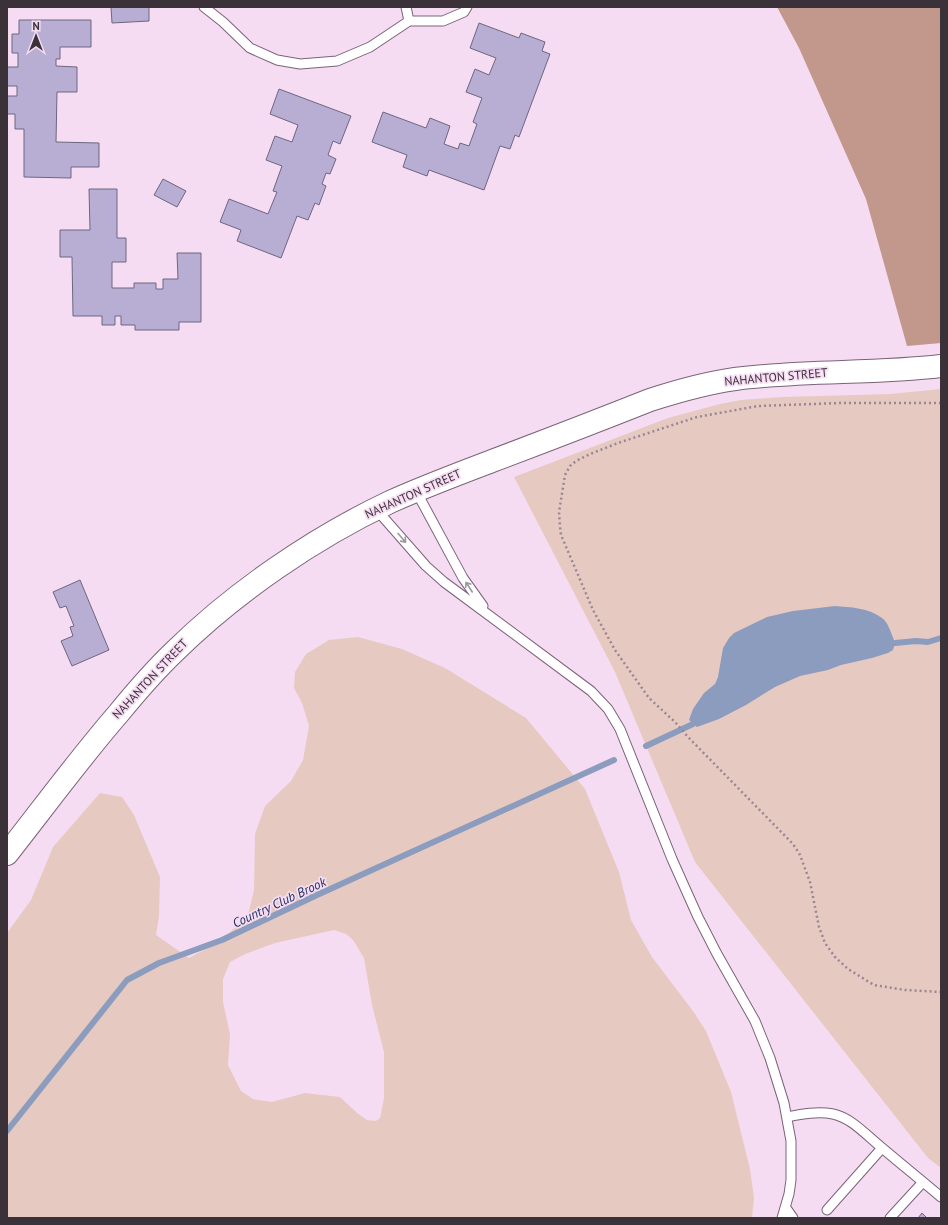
<svg xmlns="http://www.w3.org/2000/svg" width="948" height="1225" font-family="'PT Sans',sans-serif">
<style>
.green{fill:#e6cac1;fill-rule:evenodd}
.forest{fill:#c1988b}
.water{fill:#8c9cbe}
.lines{fill:none;stroke-linecap:round;stroke-linejoin:round}
.stream{stroke:#8c9cbe;stroke-width:6}
.building{fill:#b8aed3;stroke:#6d6680}
.lane-casing{stroke:#7a6377;stroke-width:11}
.secondary-casing{stroke:#7a6377;stroke-width:24}
.path{stroke:#988695;stroke-width:2.5;stroke-dasharray:2 3;stroke-linecap:butt}
.lane{stroke:#fff;stroke-width:9}
.secondary{stroke:#fff;stroke-width:22}
.oneway{stroke:#9d989c}
.labels{text-anchor:middle;stroke-width:3.5;stroke-linejoin:round;paint-order:stroke}
.street-label{font-size:12px;fill:#3b3139;stroke:#f6dcf2}
.water-label{font-size:13px;font-style:italic;fill:#203360;stroke:#f6dcf2}
</style>
<rect width="100%" height="100%" fill="#f6dcf2"/>
<!-- green -->
<path class="green" d="M 941,389 L 941,1168 L 928,1158 L 695,862 L 615,672 L 514,477 L 668,418 L 720,404 L 741,400 L 782,397 L 890,394 Z
M 358,637 L 402,649 L 445,668 L 526,718 L 585,789 L 619,872 L 631,920 L 652,957 L 693,1011 L 706,1031 L 731,1092 L 750,1169 L 754,1198 L 752,1218 L 7,1218 L 7,933 L 31,900 L 53,847 L 100,793 L 122,797 L 134,815 L 160,877 L 159,916 L 156,935 L 189,958 L 222,940 L 248,915 L 254,890 L 255,834 L 265,806 L 291,781 L 303,760 L 309,726 L 302,703 L 294,688 L 295,672 L 306,654 L 329,640 ZM 334,930 L 346,934 L 353,940 L 364,958 L 372,1005 L 384,1052 L 384,1098 L 380,1118 L 376,1121 L 367,1120 L 357,1113 L 340,1097 L 305,1093 L 272,1102 L 253,1099 L 241,1091 L 228,1065 L 230,1034 L 223,1002 L 223,979 L 230,962 L 245,954 L 275,943 Z"/>
<!-- forest -->
<path class="forest" d="M 777,7 L 941,7 L 941,343 L 907,346 L 866,199 L 799,48 Z"/>
<!-- water -->
<path class="water" d="M 835,606 C 850,607 869,608 882,618 C 888,622 891,633 894,640 L 895,643 L 893,650 L 888,653 L 872,658 L 841,665 L 828,670 L 800,676 L 775,687 L 746,705 L 719,719 L 697,727 L 689,720 L 693,709 L 704,693 L 715,684 L 718,677 L 723,648 L 729,638 L 734,633 L 767,617 L 793,611 Z"/>
<g class="lines">
<!-- stream -->
<path class="stream" d="M 895,643 L 916,641 L 928,642 L 941,638
M 646,746 L 693,724
M 7,1131 L 127,980 L 159,963 L 222,940 L 317,895 L 614,760"/>
</g>
<!-- building -->
<path class="building" d="M 111,7 L 149,7 L 149,21 L 112,23 Z
M 19,20 L 91,20 L 91,47 L 60,47 L 60,59 L 56,59 L 56,66 L 77,67 L 77,92 L 57,92 L 56,142 L 99,143 L 99,167 L 71,167 L 71,178 L 24,177 L 24,129 L 15,129 L 15,114 L 7,114 L 7,96 L 17,96 L 17,86 L 7,86 L 7,67 L 18,67 L 18,53 L 12,53 L 12,34 L 19,34 Z
M 479,23 L 519,38 L 521,33 L 545,42 L 542,51 L 550,54 L 519,137 L 515,135 L 510,149 L 500,146 L 484,190 L 429,170 L 427,176 L 403,167 L 407,155 L 372,142 L 383,112 L 426,128 L 430,118 L 450,126 L 444,144 L 458,149 L 460,143 L 469,146 L 477,124 L 473,122 L 482,98 L 466,92 L 475,69 L 489,75 L 496,58 L 470,48 Z
M 279,89 L 351,116 L 340,144 L 333,141 L 328,155 L 336,159 L 330,174 L 326,173 L 322,184 L 326,186 L 319,205 L 315,203 L 308,220 L 297,216 L 281,258 L 237,241 L 241,230 L 220,222 L 229,199 L 268,214 L 277,192 L 273,191 L 282,166 L 266,160 L 275,136 L 292,142 L 298,125 L 270,114 Z
M 163,179 L 186,191 L 177,207 L 154,195 Z
M 89,189 L 117,189 L 117,238 L 126,238 L 126,262 L 112,262 L 112,288 L 134,288 L 134,283 L 156,283 L 156,289 L 163,289 L 163,279 L 178,279 L 177,253 L 201,253 L 201,322 L 179,322 L 179,330 L 135,330 L 135,325 L 121,325 L 121,316 L 115,316 L 115,325 L 102,325 L 102,316 L 73,316 L 72,257 L 60,257 L 60,230 L 90,230 Z
M 80,580 L 109,650 L 72,666 L 61,641 L 73,636 L 70,627 L 74,626 L 66,606 L 60,608 L 53,592 Z
M 922,1213 L 927,1218 L 918,1218 Z"/>
<g class="lines">
<!-- lane casing -->
<g class="lane-casing">
<path id="lane" d="M 204,7 L 223,22 L 250,48 L 277,60 L 300,64 L 337,61 L 370,47 L 409,21 L 443,21 L 464,12 L 467,7
M 406,7 L 409,21
M 416,491 L 463,578 L 483,606
M 376,509 L 426,566 L 444,582 L 591,691 L 608,709 L 620,729 L 672,859 L 698,917 L 717,954 L 755,1021 L 770,1058 L 784,1103 L 791,1141 L 791,1180 L 789,1194 L 782,1218
M 787,1117 C 802,1114 818,1111 833,1114 C 852,1118 867,1136 881,1147 C 901,1164 921,1180 941,1197
M 786,1208 L 793,1218
M 827,1210 L 882,1148
M 890,1218 L 923,1182"/>
</g>
<!-- secondary casing -->
<g class="secondary-casing">
<path id="secondary" d="M 7,854 C 44,807 79,759 118,714 C 136,692 154,671 175,651 C 235,592 314,538 390,502 C 423,487 458,474 492,461 C 545,441 597,421 650,400 C 678,391 706,383 735,379 C 804,370 873,374 941,366"/>
</g>
<!-- path -->
<path class="path" d="M 941,403 L 840,403 L 758,406 L 697,417 L 618,443 L 590,454 L 576,461 L 570,466 L 565,475 L 559,512 L 560,527 L 561,535 L 593,610 L 615,650 L 649,698 L 675,722 L 688,737 L 793,844 L 800,855 L 810,882 L 819,927 L 825,943 L 835,957 L 848,969 L 874,985 L 905,990 L 941,992"/>
<!-- lane -->
<use href="#lane" class="lane"/>
<!-- secondary -->
<use href="#secondary" class="secondary"/>
</g>
<!-- one-way arrows -->
<defs><path id="oneway-shaft" d="M-6 0H5M1.5-3L5.5 0L1.5 3" fill="none" stroke-width="1.6" stroke-linecap="round" stroke-linejoin="round"/></defs>
<g class="oneway">
<use href="#oneway-shaft" transform="translate(402 538) rotate(49)"/>
<use href="#oneway-shaft" transform="translate(469 587) rotate(-123)"/>
</g>
<g class="labels">
<!-- street labels -->
<g class="street-label">
<text transform="translate(776 377) rotate(-5)" y="4">NAHANTON STREET</text>
<text transform="translate(413 494) rotate(-24)" y="4">NAHANTON STREET</text>
<text transform="translate(150 679) rotate(-47)" y="4">NAHANTON STREET</text>
</g>
<!-- water labels -->
<g class="water-label">
<text transform="translate(279 902) rotate(-25)" y="5">Country Club Brook</text>
</g>
</g>
<!-- border -->
<rect width="948" height="1225" fill="none" stroke="#3b3139" stroke-width="16"/>
<!-- north arrow -->
<g transform="translate(36 36)" stroke="#f6dcf2" stroke-width="3" paint-order="stroke">
<path d="M0-3L7 15L0 10L-7 15Z" fill="#3b3139"/>
<text y="-6" font-size="11" font-weight="bold" text-anchor="middle" fill="#3b3139">N</text>
</g>
</svg>
